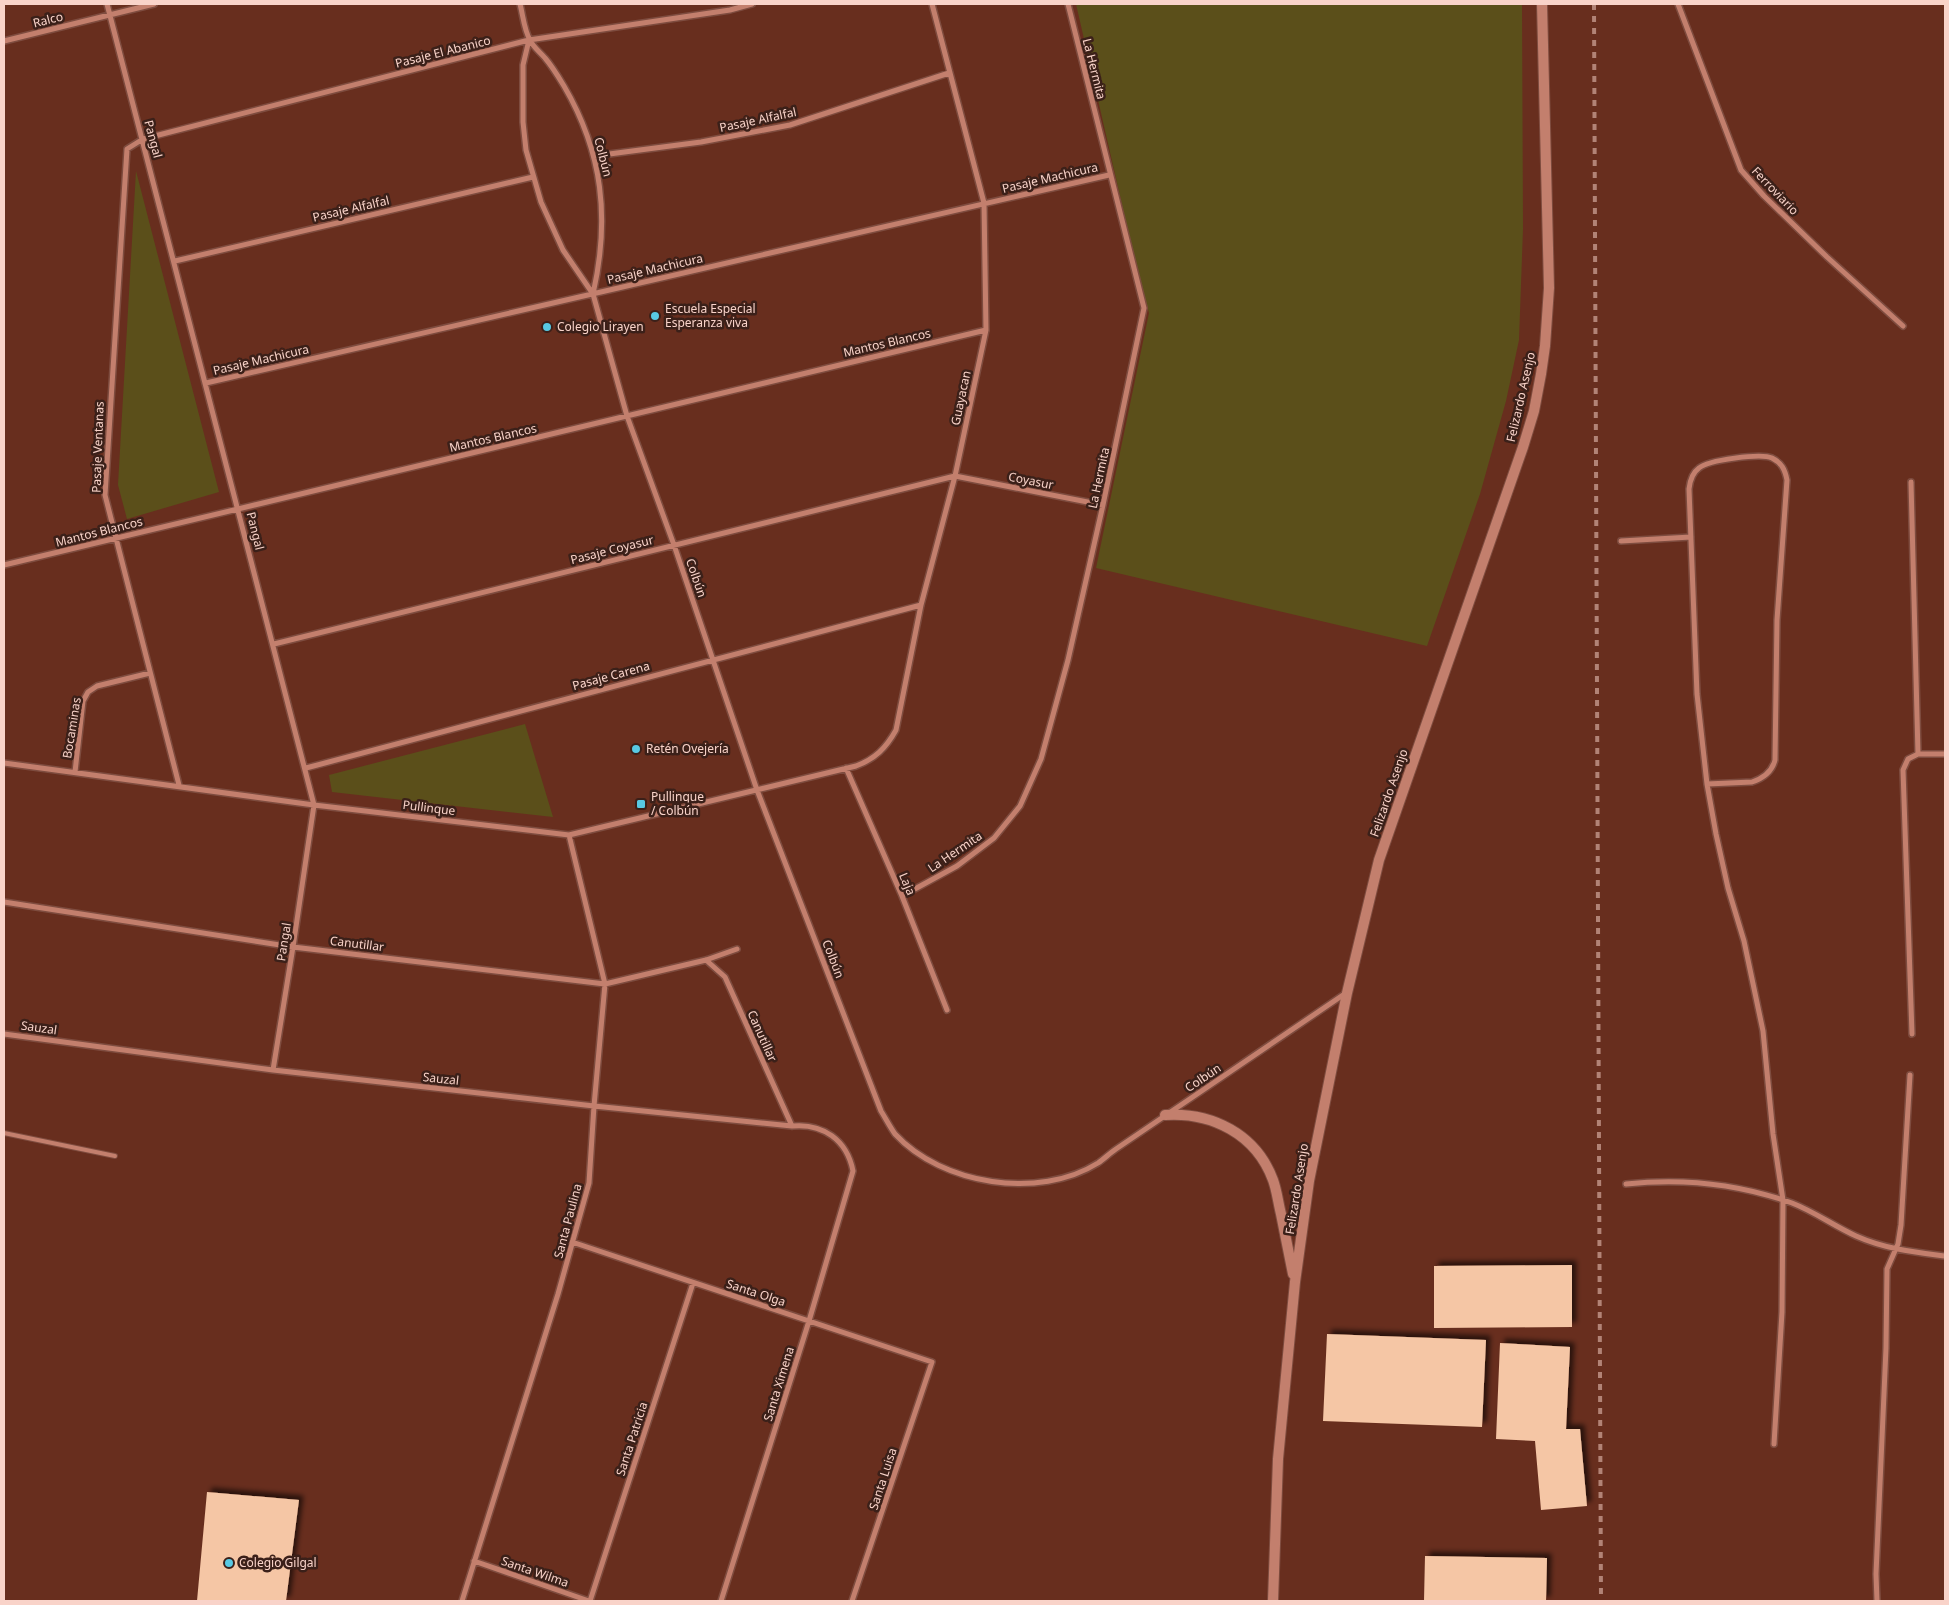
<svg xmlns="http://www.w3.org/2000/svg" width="1949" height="1605" font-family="'Noto Sans',sans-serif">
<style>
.green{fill:#5b4f1a}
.building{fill:#f5c6a5;filter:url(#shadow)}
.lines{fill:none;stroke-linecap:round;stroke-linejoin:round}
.lane-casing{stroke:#7e4c3f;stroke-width:6}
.street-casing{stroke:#7e4c3f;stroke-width:8}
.secondary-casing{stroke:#7e4c3f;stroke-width:12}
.lane{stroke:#c37f6d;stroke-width:4}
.street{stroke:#c37f6d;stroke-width:5}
.secondary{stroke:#c37f6d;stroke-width:10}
.rail{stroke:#b28376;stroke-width:4;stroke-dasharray:6 6;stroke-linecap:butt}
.poi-dot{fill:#58c9e3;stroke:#3b2019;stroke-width:2}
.labels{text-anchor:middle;stroke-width:5;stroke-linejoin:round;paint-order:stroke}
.street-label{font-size:12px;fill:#f9d3c9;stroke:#3b2019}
.poi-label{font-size:12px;fill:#f9d3c9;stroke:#3b2019;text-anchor:start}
</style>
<defs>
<filter id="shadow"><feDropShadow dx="4.5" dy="-4.5" stdDeviation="2.5" flood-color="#0009"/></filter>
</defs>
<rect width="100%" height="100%" fill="#682e1e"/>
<!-- green -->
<path class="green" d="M 1076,4 L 1522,4 L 1523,229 L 1519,340 L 1506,401 L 1480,494 L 1427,646 L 1096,568 L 1149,313 L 1140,283 Z
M 136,171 L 219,492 L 127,519 L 118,485 Z
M 525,724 L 553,817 L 332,792 L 329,775 Z"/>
<!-- building -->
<path class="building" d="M 1572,1265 L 1572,1327 L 1434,1328 L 1434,1266 Z
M 1327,1334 L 1486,1340 L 1482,1427 L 1323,1421 Z
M 1500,1343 L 1570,1347 L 1566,1429 L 1580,1429 L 1587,1506 L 1541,1510 L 1535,1441 L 1496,1439 Z
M 207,1492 L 299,1500 L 286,1601 L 197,1601 Z
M 1425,1556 L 1547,1558 L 1546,1601 L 1424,1601 Z"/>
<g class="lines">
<!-- lane casing -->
<g class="lane-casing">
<path id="lane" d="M 4,1133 L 115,1156"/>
</g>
<!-- street casing -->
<g class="street-casing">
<path id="street" d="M 107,4 L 314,805 L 293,947 L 273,1070
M 520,4 C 523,15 524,30 530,40 C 533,47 540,52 545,58 C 552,66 558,76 564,86 C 603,153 610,219 593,294
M 1678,4 L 1741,170 L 1764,196 L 1827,257 L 1903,326
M 529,40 L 523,65 L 523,122 L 526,150 L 541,202 L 563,250 L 593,294 L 627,416 L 674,545 L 757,790 L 881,1111 C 886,1119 890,1127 895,1134 C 942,1185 1039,1200 1098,1163 C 1104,1159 1110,1153 1116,1149 L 1346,993
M 4,41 L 154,4
M 594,156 L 701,142 L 790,125 L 949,73
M 175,261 L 533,177
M 206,383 L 1109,175
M 1911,482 L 1918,754
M 1621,541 L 1691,537
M 4,565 L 986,330
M 274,644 L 955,476 L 1103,505
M 4,763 L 314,805 L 569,835 L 856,766 C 875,759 886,748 896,730 L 921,605 L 955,476 L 986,330 L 984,203 L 932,4
M 306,768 L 921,605
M 846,768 L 902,896 L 947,1010
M 75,772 L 83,701 L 88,692 L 97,686 L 150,673
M 1707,784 L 1752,782 C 1764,778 1772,772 1775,760 L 1777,620 L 1787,480 C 1785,470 1782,463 1772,458 C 1761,453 1708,460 1699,468 C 1692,473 1690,480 1689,489 L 1697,694 L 1707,784 L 1716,834 L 1728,888 L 1744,941 L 1763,1031 L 1773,1134 L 1783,1200 L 1782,1312 L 1774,1444
M 179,785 L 105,495 L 127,149 L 143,139 L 529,40 L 730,10 L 752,4
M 902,896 L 957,866 L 994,838 L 1020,806 L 1041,759 L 1068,660 L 1103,505 L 1144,308 L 1068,4
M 4,902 L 293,947 L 605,984 L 706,960 L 737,949
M 706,960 L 725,977 L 792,1126
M 4,1034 L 273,1070 L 594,1106 L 792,1126 C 823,1123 847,1140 853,1171 L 809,1321 L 721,1601
M 1912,1034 L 1903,770 L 1908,759 L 1918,754 L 1945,754
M 1626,1184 C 1681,1178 1739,1184 1792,1203 C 1815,1212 1834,1226 1856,1236 C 1885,1249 1914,1252 1945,1256
M 572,1242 L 932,1362 L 852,1601
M 474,1561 L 589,1601
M 462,1601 L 558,1294 L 589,1183 L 594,1106 L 605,984 L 569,835
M 590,1601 L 693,1283
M 1877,1601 L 1876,1574 L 1886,1348 L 1887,1269 L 1898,1244 L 1901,1225 L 1910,1075"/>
</g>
<!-- secondary casing -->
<g class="secondary-casing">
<path id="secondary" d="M 1165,1115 C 1212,1112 1256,1134 1273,1180 C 1277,1191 1278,1202 1281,1214 C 1285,1234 1289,1254 1293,1274
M 1273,1601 L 1278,1459 L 1295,1282 L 1309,1181 L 1347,993 L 1379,860 L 1523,447 L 1534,411 L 1541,374 L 1545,346 L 1549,288 L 1542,4"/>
</g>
<!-- lane -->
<use href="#lane" class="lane"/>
<!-- street -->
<use href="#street" class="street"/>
<!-- secondary -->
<use href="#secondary" class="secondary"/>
<!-- rail -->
<path class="rail" d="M 1594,4 L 1601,1601"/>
</g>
<!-- markers -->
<g class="poi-dot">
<circle cx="655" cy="316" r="5"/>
<circle cx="547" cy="327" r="5"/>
<circle cx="636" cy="749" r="5"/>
<rect x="636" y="799" width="10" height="10" rx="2.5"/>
<circle cx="229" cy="1563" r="5"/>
</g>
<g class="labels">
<!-- street labels -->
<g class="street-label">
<text transform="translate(48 20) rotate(-14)" y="4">Ralco</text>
<text transform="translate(443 52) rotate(-14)" y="4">Pasaje El Abanico</text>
<text transform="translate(1094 69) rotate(76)" y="4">La Hermita</text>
<text transform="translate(758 120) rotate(-12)" y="4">Pasaje Alfalfal</text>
<text transform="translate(153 139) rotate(75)" y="4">Pangal</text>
<text transform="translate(603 157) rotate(76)" y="4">Colbún</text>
<text transform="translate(1050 178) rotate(-13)" y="4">Pasaje Machicura</text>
<text transform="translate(1775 191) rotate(46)" y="4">Ferroviario</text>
<text transform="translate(351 209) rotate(-13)" y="4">Pasaje Alfalfal</text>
<text transform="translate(655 269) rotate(-13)" y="4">Pasaje Machicura</text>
<text transform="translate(887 343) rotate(-13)" y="4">Mantos Blancos</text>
<text transform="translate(261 360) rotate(-13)" y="4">Pasaje Machicura</text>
<text transform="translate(1521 397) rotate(-77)" y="4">Felizardo Asenjo</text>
<text transform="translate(961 398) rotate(-78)" y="4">Guayacan</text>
<text transform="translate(493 438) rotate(-13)" y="4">Mantos Blancos</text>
<text transform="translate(98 447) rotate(-88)" y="4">Pasaje Ventanas</text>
<text transform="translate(1099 478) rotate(-78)" y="4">La Hermita</text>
<text transform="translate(1031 481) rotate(11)" y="4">Coyasur</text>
<text transform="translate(255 531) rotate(76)" y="4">Pangal</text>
<text transform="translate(99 532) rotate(-14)" y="4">Mantos Blancos</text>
<text transform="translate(612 550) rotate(-14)" y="4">Pasaje Coyasur</text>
<text transform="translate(696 578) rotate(71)" y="4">Colbún</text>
<text transform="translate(611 676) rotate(-15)" y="4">Pasaje Carena</text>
<text transform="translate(72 728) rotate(-81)" y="4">Bocaminas</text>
<text transform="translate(1389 793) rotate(-71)" y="4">Felizardo Asenjo</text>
<text transform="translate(429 808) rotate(7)" y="4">Pullinque</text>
<text transform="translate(955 852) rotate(-34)" y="4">La Hermita</text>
<text transform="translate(907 884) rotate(67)" y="4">Laja</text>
<text transform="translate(284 942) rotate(-81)" y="4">Pangal</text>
<text transform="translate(357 944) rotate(7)" y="4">Canutillar</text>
<text transform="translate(833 959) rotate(69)" y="4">Colbún</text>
<text transform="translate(39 1028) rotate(8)" y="4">Sauzal</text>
<text transform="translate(762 1036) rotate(66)" y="4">Canutillar</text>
<text transform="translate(1203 1078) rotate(-34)" y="4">Colbún</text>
<text transform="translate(441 1079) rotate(6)" y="4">Sauzal</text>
<text transform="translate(1297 1189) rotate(-81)" y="4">Felizardo Asenjo</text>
<text transform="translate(568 1221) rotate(-75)" y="4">Santa Paulina</text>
<text transform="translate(756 1293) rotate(18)" y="4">Santa Olga</text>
<text transform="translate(779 1384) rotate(-73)" y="4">Santa Ximena</text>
<text transform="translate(632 1439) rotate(-72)" y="4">Santa Patricia</text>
<text transform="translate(883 1479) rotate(-72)" y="4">Santa Luisa</text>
<text transform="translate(535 1572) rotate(19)" y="4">Santa Wilma</text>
</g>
<!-- poi labels -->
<g class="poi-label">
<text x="665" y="313">Escuela Especial<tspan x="665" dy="14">Esperanza viva</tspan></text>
<text x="557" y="331">Colegio Lirayen</text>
<text x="646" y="753">Retén Ovejería</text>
<text x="651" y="801">Pullinque<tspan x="651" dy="14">/ Colbún</tspan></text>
<text x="239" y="1567">Colegio Gilgal</text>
</g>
</g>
<!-- border -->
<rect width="1949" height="1605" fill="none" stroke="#f9d3c9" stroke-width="10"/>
</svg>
